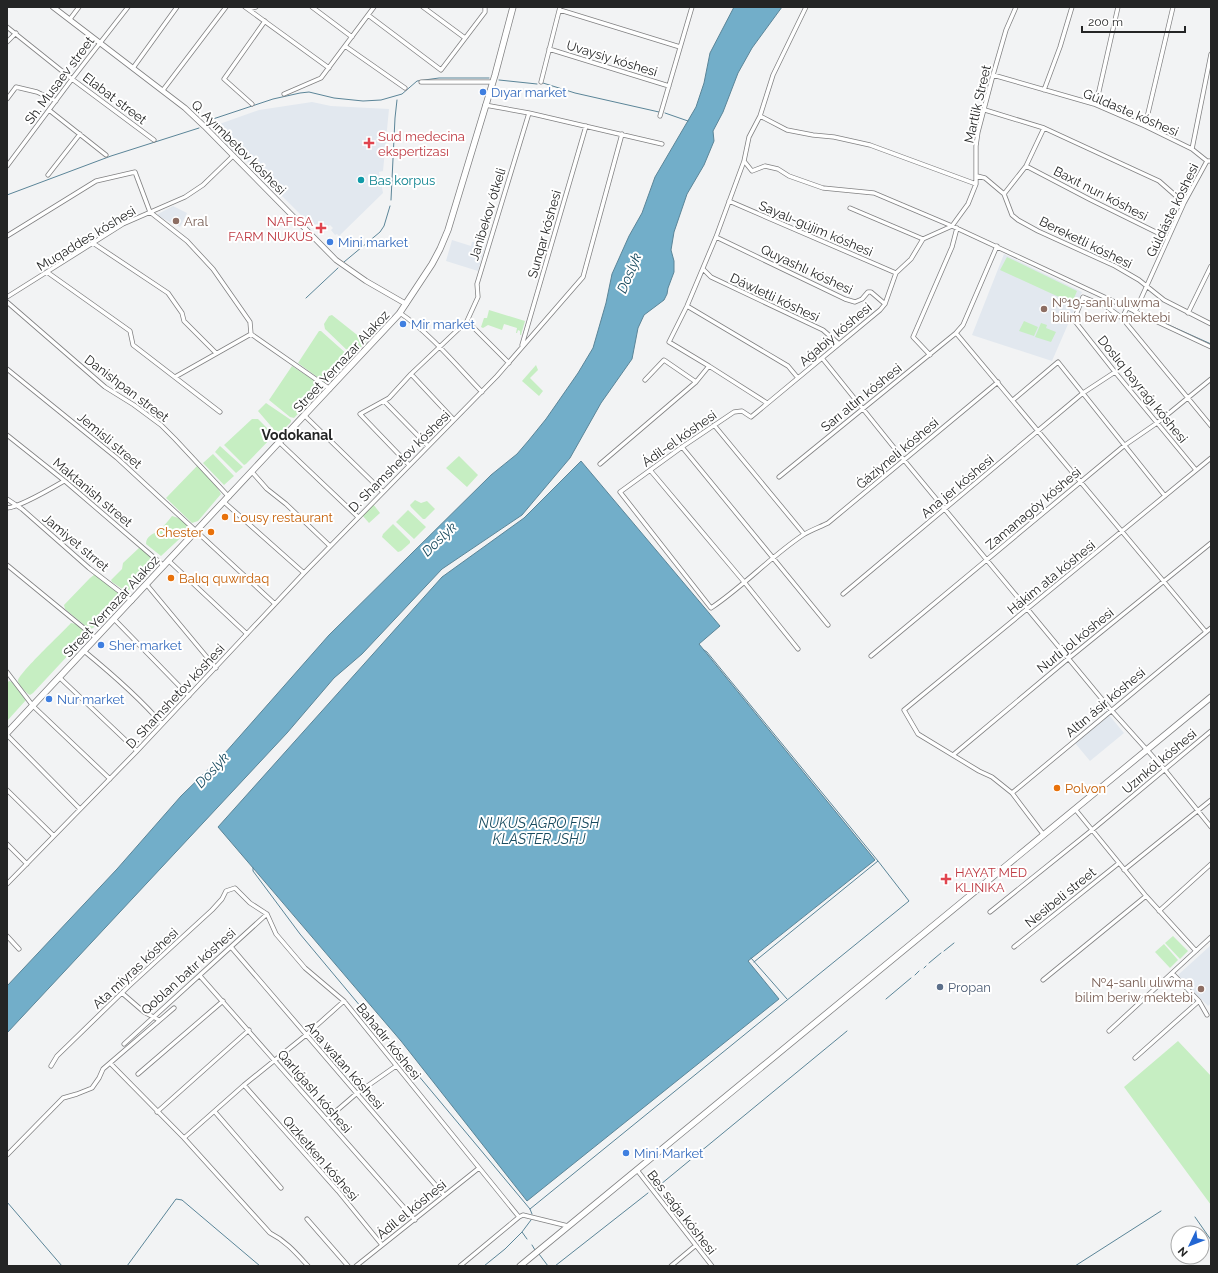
<svg xmlns="http://www.w3.org/2000/svg" width="1218" height="1273" font-family="Raleway,sans-serif">
<style>
.built{fill:#e2e8ef}
.green{fill:#c6eec2}
.water{fill:#72aec9;stroke:#5b8598}
.lines{fill:none;stroke-linecap:round;stroke-linejoin:round}
.stream{stroke:#5b8598;stroke-width:1}
.minor-casing{stroke:#818182;stroke-width:5}
.tertiary-casing{stroke:#818182;stroke-width:6}
.secondary-casing{stroke:#818182;stroke-width:7}
.minor{stroke:#fff;stroke-width:3.5}
.tertiary{stroke:#fff;stroke-width:4.5}
.secondary{stroke:#fff;stroke-width:5.5}
.shop-dot{fill:#3f7fe0;stroke:#fff;stroke-width:1.5}
.health-dot{fill:#e0444e;stroke:#fff;stroke-width:1.5}
.culture-dot{fill:#0f9aa8;stroke:#fff;stroke-width:1.5}
.education-dot{fill:#8d6e63;stroke:#fff;stroke-width:1.5}
.food-dot{fill:#e8710a;stroke:#fff;stroke-width:1.5}
.service-dot{fill:#5c6f8a;stroke:#fff;stroke-width:1.5}
.labels{text-anchor:middle;stroke-width:4;stroke-linejoin:round;paint-order:stroke}
.street-label{font-size:13px;fill:#242525;stroke:#fff}
.shop-label{font-size:13px;fill:#366cbe;stroke:#fff;text-anchor:start}
.health-label{font-size:13px;fill:#be3a42;stroke:#fff;text-anchor:start}
.culture-label{font-size:13px;fill:#0d838f;stroke:#fff;text-anchor:start}
.education-label{font-size:13px;fill:#785e54;stroke:#fff;text-anchor:start}
.food-label{font-size:13px;fill:#c56008;stroke:#fff;text-anchor:start}
.service-label{font-size:13px;fill:#4e5e75;stroke:#fff;text-anchor:start}
.water-label{font-size:14px;font-style:italic;fill:#194b5f;stroke:#fff}
.neighbourhood-label{font-size:14px;font-weight:bold;fill:#242525;stroke:#fff}
</style>
<rect width="100%" height="100%" fill="#f2f3f4"/>
<!-- built -->
<path class="built" d="M 312,102 L 331,106 L 389,109 L 383,171 L 379,172 L 383,193 L 339,236 L 337,234 L 335,235 L 331,230 L 333,228 L 330,225 L 327,227 L 323,223 L 311,225 L 238,152 L 236,153 L 211,127 L 259,110 Z
M 173,206 L 187,213 L 180,227 L 158,216 L 158,214 Z
M 452,240 L 471,246 L 472,242 L 474,242 L 485,246 L 478,271 L 446,261 Z
M 1004,254 L 1082,292 L 1052,361 L 972,335 Z
M 1109,715 L 1124,733 L 1090,761 L 1075,743 Z
M 1211,945 L 1211,1003 L 1208,1006 L 1178,975 Z"/>
<!-- green -->
<path class="green" d="M 1007,257 L 1077,291 L 1072,303 L 1000,270 Z
M 489,310 L 525,321 L 521,335 L 520,335 L 520,331 L 518,330 L 517,333 L 516,333 L 517,328 L 504,324 L 502,330 L 488,325 L 483,328 L 481,327 L 484,318 L 487,318 Z
M 332,315 L 366,342 L 356,352 L 351,354 L 325,329 L 324,324 L 329,316 Z
M 1024,321 L 1038,327 L 1034,336 L 1019,331 Z
M 1041,323 L 1047,325 L 1046,328 L 1056,332 L 1051,342 L 1035,337 Z
M 319,331 L 321,331 L 349,356 L 350,360 L 327,382 L 324,382 L 298,363 Z
M 536,365 L 538,370 L 530,378 L 543,391 L 539,396 L 522,381 Z
M 292,366 L 321,385 L 320,390 L 294,418 L 290,417 L 269,400 Z
M 266,403 L 291,420 L 291,422 L 281,432 L 276,432 L 258,411 Z
M 252,419 L 258,419 L 274,435 L 246,464 L 244,465 L 224,445 Z
M 220,446 L 243,467 L 236,473 L 215,452 Z
M 213,454 L 234,476 L 224,485 L 203,463 Z
M 459,456 L 478,475 L 467,487 L 446,468 Z
M 198,465 L 217,487 L 221,494 L 198,521 L 192,523 L 166,498 Z
M 415,500 L 421,503 L 427,501 L 435,509 L 425,519 L 423,519 L 411,507 L 410,505 Z
M 373,504 L 380,513 L 369,523 L 362,515 Z
M 408,510 L 426,527 L 414,539 L 396,522 Z
M 172,516 L 182,519 L 189,528 L 188,531 L 161,556 L 146,544 C 146,536 153,534 158,531 C 163,527 168,521 172,516 Z
M 393,524 L 410,541 L 410,543 L 401,551 L 398,552 L 382,537 L 383,534 Z
M 140,547 L 157,562 L 127,592 L 112,582 L 111,580 L 122,569 L 123,563 Z
M 94,575 L 98,575 L 123,596 L 124,599 L 93,628 L 89,629 L 65,609 L 64,605 L 90,578 Z
M 71,623 C 78,624 85,629 86,636 L 33,693 L 30,695 L 28,694 C 25,691 19,686 18,681 C 17,675 64,631 71,623 Z
M 9,681 L 12,682 L 26,700 L 7,721 L 7,683 Z
M 1173,936 L 1188,951 L 1180,959 L 1165,943 Z
M 1164,944 L 1178,960 L 1170,968 L 1155,952 Z
M 1178,1041 L 1211,1076 L 1211,1205 L 1124,1087 Z"/>
<!-- water -->
<path class="water" d="M 734,7 L 782,7 L 752,48 L 738,73 L 723,112 L 713,131 L 714,141 L 704,165 L 687,194 L 674,232 L 671,250 L 674,261 L 674,272 L 668,288 L 667,294 L 664,300 L 644,315 L 638,328 L 632,359 L 601,403 L 570,458 L 522,515 L 442,569 L 362,654 L 334,678 L 287,733 L 7,1033 L 7,986 L 117,869 L 181,796 L 225,753 L 329,635 L 491,475 L 517,454 L 529,440 L 546,419 L 578,373 L 593,348 L 606,303 L 612,274 L 629,236 L 642,213 L 655,177 L 696,107 L 704,83 L 710,53 Z
M 581,461 L 720,626 L 699,644 L 875,860 L 748,961 L 779,999 L 527,1201 L 401,1041 L 218,827 L 442,577 L 524,518 Z"/>
<g class="lines">
<!-- stream -->
<path class="stream" d="M 499,80 L 537,84
M 543,83 L 575,93 L 659,112
M 665,113 L 688,121
M 210,120 L 273,99 L 300,93 L 309,92 L 334,98 L 363,101 L 381,100 L 402,94 L 417,81 L 439,78 L 489,78
M 7,195 L 111,156 L 199,128
M 391,200 L 395,118 L 397,100
M 344,262 L 380,232 L 384,226 L 390,206
M 306,298 L 338,268
M 1142,313 L 1211,344
M 704,650 L 707,652 L 878,861 L 754,962
M 253,868 L 253,871 L 300,934 L 530,1209 L 532,1214
M 944,951 L 954,943
M 751,958 L 787,999
M 929,963 L 941,953
M 924,968 L 926,966
M 915,975 L 919,971
M 886,999 L 911,978
M 655,1189 L 847,1031
M 7,1202 L 62,1266
M 530,1209 L 909,901 L 878,861
M 1195,1217 L 1211,1240
M 522,1232 L 531,1220
M 532,1245 L 535,1250
M 539,1254 L 548,1266
M 127,1266 L 176,1199 L 182,1200 L 260,1266
M 484,1266 L 505,1249 L 522,1232 L 527,1239
M 555,1266 L 648,1193
M 1075,1266 L 1161,1211"/>
<!-- minor casing -->
<g class="minor-casing">
<path id="minor" d="M 245,7 L 329,68
M 312,7 L 352,37
M 423,7 L 465,38
M 248,9 L 256,7
M 560,10 L 680,47
M 368,15 L 441,70 L 485,12 L 485,7
M 70,19 L 79,7
M 7,27 L 72,79 L 154,140
M 7,42 L 16,33
M 345,46 L 405,88
M 549,49 L 669,86
M 133,68 L 177,7
M 993,75 L 1094,104 L 1145,126 L 1192,149 L 1207,161 L 1211,161
M 421,82 L 493,82
M 541,82 L 560,7
M 163,90 L 226,7
M 1044,90 L 1060,47 L 1072,7
M 284,94 L 321,78 L 374,7
M 7,99 L 16,87 L 37,92 L 56,101
M 252,104 L 224,79 L 265,21
M 1094,104 L 1099,91 L 1118,7
M 485,105 L 529,113 L 662,144
M 49,110 L 106,155
M 985,110 L 1044,128 L 1159,181 L 1184,203
M 660,116 L 692,7
M 760,116 L 787,130 L 813,135 L 834,137 L 870,145 L 976,184
M 1145,126 L 1173,7
M 1192,149 L 1211,54
M 744,161 L 752,171 L 765,166 L 778,169 L 789,176 L 823,188 L 874,193 L 952,226 L 1036,265 L 1211,347
M 7,166 L 72,79 L 128,7
M 1026,166 L 1091,200 L 1168,238
M 48,175 L 80,134
M 977,176 L 985,178 L 1004,194 L 1012,215 L 1018,220 L 1038,231 L 1115,266 L 1139,280 L 1164,300 L 1211,324
M 1004,194 L 1026,166 L 1044,128
M 729,201 L 896,273
M 850,208 L 923,239
M 7,236 L 96,181 L 135,172 L 150,212 L 187,241 L 213,269 L 250,322 L 251,334 L 330,389
M 716,237 L 845,299 L 855,302 L 862,299 L 868,292 L 871,292 L 885,304
M 93,243 L 168,293 L 182,313 L 184,321 L 216,353
M 703,269 L 711,277 L 823,330 L 839,344
M 47,272 L 130,331 L 133,345 L 220,412
M 7,297 L 123,224 L 185,197 L 203,185 L 233,156
M 7,302 L 105,387 L 134,405 L 161,425 L 175,439 L 229,497
M 687,306 L 788,366 L 798,378
M 1135,312 L 1184,203 L 1207,161
M 400,313 C 431,334 456,365 482,392
M 1188,313 L 1211,266
M 1122,318 L 1127,308
M 467,321 L 509,363
M 956,333 L 1206,632
M 522,345 L 586,126
M 930,355 L 913,337 L 952,247 L 957,228
M 822,358 L 904,460 L 1111,710 L 1165,770 L 1211,827
M 7,369 L 117,458 L 275,604
M 411,374 L 454,420
M 175,377 L 251,334
M 645,380 L 664,360 L 696,382
M 998,382 L 828,523 C 820,527 811,530 803,535 C 770,557 744,586 711,608 L 620,492 L 682,447 L 734,412 L 742,411 L 751,417 L 880,310 L 885,304 L 896,273 L 911,259 L 923,239 L 952,226 L 968,204 L 976,184 L 976,146 L 978,132 L 993,75 L 1006,30 L 1016,7
M 1013,400 L 1058,362 L 1165,496
M 384,401 L 428,446
M 767,403 L 709,366 L 669,342 L 687,306 L 716,237 L 744,161 L 749,137 L 760,116 L 773,75 L 806,7
M 305,416 L 383,492
M 714,425 L 804,534
M 7,435 L 66,482 L 164,566
M 280,443 L 358,517
M 682,447 L 828,625
M 600,464 L 696,382 L 709,366
M 409,465 L 360,414 L 389,398 L 411,374 L 467,321 L 478,297 L 477,284 L 529,113
M 650,470 L 745,583 L 798,649
M 1196,470 L 1115,372 L 1074,320 L 1083,297 L 1107,307 L 1122,318 L 1211,426
M 252,472 L 267,489 L 286,504 L 330,546
M 779,477 L 956,333 L 963,325 L 997,246
M 7,499 L 22,509 L 89,568 L 132,601
M 224,502 L 304,573
M 7,508 C 20,507 52,488 64,481
M 169,561 L 247,634
M 7,565 L 96,638
M 147,585 L 216,668
M 843,594 L 1083,393 L 1115,372
M 114,619 L 189,696
M 84,651 C 112,674 139,697 162,724
M 871,656 L 1125,445 L 1157,423 L 1211,379
M 7,672 L 33,706 L 110,779
M 59,677 L 137,751
M 7,735 L 80,809
M 953,755 L 1069,658 L 1211,543
M 7,790 L 54,836
M 1012,793 L 1211,628
M 1075,809 L 1146,896 L 1196,951
M 1043,834 L 1012,793 L 992,777 L 979,771 L 918,734 L 904,710 L 1211,458
M 7,844 L 27,864
M 1124,870 L 1211,800
M 7,884 L 137,751 L 304,573 L 497,376 L 583,277 L 622,134
M 1159,911 L 1211,864
M 990,912 L 1092,830 L 1211,731
M 7,936 L 19,949
M 231,947 L 444,1195
M 1014,947 L 1119,863
M 1172,973 L 1199,1001 L 1207,1015
M 200,976 L 415,1220
M 1043,980 L 1146,896
M 122,993 L 144,1012 L 159,1020
M 1109,1031 L 1211,937
M 124,1044 L 267,914
M 1135,1058 L 1199,1001
M 110,1063 L 184,1138 L 270,1233 C 286,1241 296,1253 308,1266
M 51,1066 L 57,1056 L 129,986 L 212,910 L 222,899 L 226,891 L 235,888 L 250,903 L 267,914 L 276,934 L 305,968 L 344,1001 L 519,1217
M 138,1074 L 223,1001
M 244,1085 L 338,1191 L 382,1245
M 157,1112 L 249,1030
M 215,1112 L 281,1188
M 327,1119 L 356,1094 L 396,1066
M 184,1138 L 244,1085 L 306,1035 L 344,1001
M 7,1155 L 63,1098 L 77,1094 L 92,1088 L 99,1078 L 103,1069 L 174,1008
M 637,1170 L 712,1266
M 307,1219 L 348,1266
M 356,1266 L 479,1168
M 460,1266 L 519,1217 L 523,1215 L 568,1226
M 671,1266 L 695,1246"/>
</g>
<!-- tertiary casing -->
<g class="tertiary-casing">
<path id="tertiary" d="M 53,7 L 185,108 L 204,126 L 336,260 L 366,281 L 406,304"/>
</g>
<!-- secondary casing -->
<g class="secondary-casing">
<path id="secondary" d="M 7,733 L 399,314 L 432,264 L 440,249 L 448,230 L 495,75 L 513,7
M 520,1266 L 1211,697"/>
</g>
<!-- minor -->
<use href="#minor" class="minor"/>
<!-- tertiary -->
<use href="#tertiary" class="tertiary"/>
<!-- secondary -->
<use href="#secondary" class="secondary"/>
</g>
<!-- markers -->
<g class="shop-dot">
<circle cx="483" cy="92" r="4"/>
<circle cx="330" cy="242" r="4"/>
<circle cx="403" cy="324" r="4"/>
<circle cx="101" cy="645" r="4"/>
<circle cx="49" cy="699" r="4"/>
<circle cx="626" cy="1153" r="4"/>
</g>
<g class="health-dot">
<path d="M367 137h4v4h4v4h-4v4h-4v-4h-4v-4h4z"/>
<path d="M319 222h4v4h4v4h-4v4h-4v-4h-4v-4h4z"/>
<path d="M944 873h4v4h4v4h-4v4h-4v-4h-4v-4h4z"/>
</g>
<circle class="culture-dot" cx="361" cy="180" r="4"/>
<g class="education-dot">
<circle cx="176" cy="221" r="4"/>
<circle cx="1044" cy="309" r="4"/>
<circle cx="1201" cy="989" r="4"/>
</g>
<g class="food-dot">
<circle cx="225" cy="517" r="4"/>
<circle cx="211" cy="532" r="4"/>
<circle cx="171" cy="578" r="4"/>
<circle cx="1057" cy="788" r="4"/>
</g>
<circle class="service-dot" cx="940" cy="987" r="4"/>
<g class="labels">
<!-- street labels -->
<g class="street-label">
<text transform="translate(612 58) rotate(17)" y="5">Uvaysiy kóshesi</text>
<text transform="translate(59 80) rotate(-53)" y="5">Sh. Musaev street</text>
<text transform="translate(115 98) rotate(37)" y="5">Elabat street</text>
<text transform="translate(977 104) rotate(-77)" y="5">Martlik Street</text>
<text transform="translate(1131 112) rotate(23)" y="5">Gúldaste kóshesi</text>
<text transform="translate(239 147) rotate(45)" y="5">Q. Ayımbetov kóshesi</text>
<text transform="translate(1101 193) rotate(27)" y="5">Baxıt nurı kóshesi</text>
<text transform="translate(1172 210) rotate(-64)" y="5">Gúldáste kóshesi</text>
<text transform="translate(487 214) rotate(-73)" y="5">Janibekov ótkeli</text>
<text transform="translate(816 228) rotate(23)" y="5">Sayalı-gújim kóshesi</text>
<text transform="translate(544 234) rotate(-74)" y="5">Sunqar kóshesi</text>
<text transform="translate(86 238) rotate(-31)" y="5">Muqaddes kóshesi</text>
<text transform="translate(1086 242) rotate(26)" y="5">Bereketli kóshesi</text>
<text transform="translate(807 269) rotate(25)" y="5">Quyashlı kóshesi</text>
<text transform="translate(775 297) rotate(25)" y="5">Dáwletli kóshesi</text>
<text transform="translate(835 334) rotate(-40)" y="5">Aǵabiy kóshesi</text>
<text transform="translate(341 361) rotate(-47)" y="5">Street Yernazar Alakoz</text>
<text transform="translate(127 388) rotate(37)" y="5">Danishpan street</text>
<text transform="translate(1143 389) rotate(51)" y="5">Doslıq bayraǵı kóshesi</text>
<text transform="translate(861 397) rotate(-39)" y="5">Sarı altın kóshesi</text>
<text transform="translate(679 438) rotate(-35)" y="5">Ádil-el kóshesi</text>
<text transform="translate(110 440) rotate(40)" y="5">Jemisli street</text>
<text transform="translate(897 453) rotate(-40)" y="5">Ǵáziyneli kóshesi</text>
<text transform="translate(399 461) rotate(-45)" y="5">D. Shamshetov kóshesi</text>
<text transform="translate(957 486) rotate(-40)" y="5">Ana jer kóshesi</text>
<text transform="translate(93 492) rotate(40)" y="5">Maktanish street</text>
<text transform="translate(1033 508) rotate(-40)" y="5">Zamanagóy kóshesi</text>
<text transform="translate(76 542) rotate(40)" y="5">Jamiyet strret</text>
<text transform="translate(1051 577) rotate(-39)" y="5">Hákim ata kóshesi</text>
<text transform="translate(111 606) rotate(-47)" y="5">Street Yernazar Alakoz</text>
<text transform="translate(1075 640) rotate(-39)" y="5">Nurlı jol kóshesi</text>
<text transform="translate(175 696) rotate(-47)" y="5">D. Shamshetov kóshesi</text>
<text transform="translate(1105 702) rotate(-40)" y="5">Altın ásir kóshesi</text>
<text transform="translate(1159 761) rotate(-40)" y="5">Uzınkól kóshesi</text>
<text transform="translate(1060 897) rotate(-39)" y="5">Nesibeli street</text>
<text transform="translate(135 968) rotate(-43)" y="5">Ata miyras kóshesi</text>
<text transform="translate(188 971) rotate(-42)" y="5">Qoblan batır kóshesi</text>
<text transform="translate(389 1041) rotate(51)" y="5">Bahadır kóshesi</text>
<text transform="translate(345 1065) rotate(49)" y="5">Ana watan kóshesi</text>
<text transform="translate(315 1091) rotate(49)" y="5">Qarlıǵash kóshesi</text>
<text transform="translate(321 1158) rotate(49)" y="5">Qızketken kóshesi</text>
<text transform="translate(411 1209) rotate(-39)" y="5">Ádil el kóshesi</text>
<text transform="translate(682 1212) rotate(52)" y="5">Bes saǵa kóshesi</text>
</g>
<!-- shop labels -->
<g class="shop-label">
<text x="491" y="97">Dıyar market</text>
<text x="338" y="247">Mini market</text>
<text x="411" y="329">Mir market</text>
<text x="109" y="650">Sher market</text>
<text x="57" y="704">Nur market</text>
<text x="634" y="1158">Mini Market</text>
</g>
<!-- health labels -->
<g class="health-label">
<text x="378" y="141">Sud medecina<tspan x="378" dy="15">ekspertizası</tspan></text>
<text x="313" y="226" text-anchor="end">NAFISA<tspan x="313" dy="15">FARM NUKUS</tspan></text>
<text x="955" y="877">HAYAT MED<tspan x="955" dy="15">KLINIKA</tspan></text>
</g>
<!-- culture labels -->
<g class="culture-label">
<text x="369" y="185">Bas korpus</text>
</g>
<!-- education labels -->
<g class="education-label">
<text x="184" y="226">Aral</text>
<text x="1052" y="307">№19-sanlı ulıwma<tspan x="1052" dy="15">bilim beriw mektebi</tspan></text>
<text x="1193" y="987" text-anchor="end">№4-sanlı ulıwma<tspan x="1193" dy="15">bilim beriw mektebi</tspan></text>
</g>
<!-- food labels -->
<g class="food-label">
<text x="233" y="522">Lousy restaurant</text>
<text x="203" y="537" text-anchor="end">Chester</text>
<text x="179" y="583">Balıq quwırdaq</text>
<text x="1065" y="793">Polvon</text>
</g>
<!-- service labels -->
<g class="service-label">
<text x="948" y="992">Propan</text>
</g>
<!-- water labels -->
<g class="water-label">
<text transform="translate(629 273) rotate(-67)" y="5">Doslyk</text>
<text transform="translate(439 539) rotate(-44)" y="5">Doslyk</text>
<text transform="translate(212 770) rotate(-47)" y="5">Doslyk</text>
<text x="539" y="828">NUKUS AGRO FISH<tspan x="539" dy="16">KLASTER JSHJ</tspan></text>
</g>
<!-- neighbourhood labels -->
<g class="neighbourhood-label">
<text x="297" y="440">Vodokanal</text>
</g>
</g>
<!-- border -->
<rect width="1218" height="1273" fill="none" stroke="#242525" stroke-width="16"/>
<!-- north arrow -->
<g transform="translate(1190 1245) rotate(227)"><circle r="19" fill="#ffffff" stroke="#a7a8a8"/>
<path d="M0-3L7 15L0 10L-7 15Z" fill="#2266d2"/>
<text y="-6" font-size="11" font-weight="bold" text-anchor="middle" fill="#242525">N</text>
</g>
<!-- scale -->
<path d="M1082 26v6h103v-6" fill="none" stroke="#242525" stroke-width="2"/>
<text x="1088" y="26" font-size="12" fill="#242525" stroke="#ffffff" stroke-width="3" paint-order="stroke">200 m</text>
</svg>
